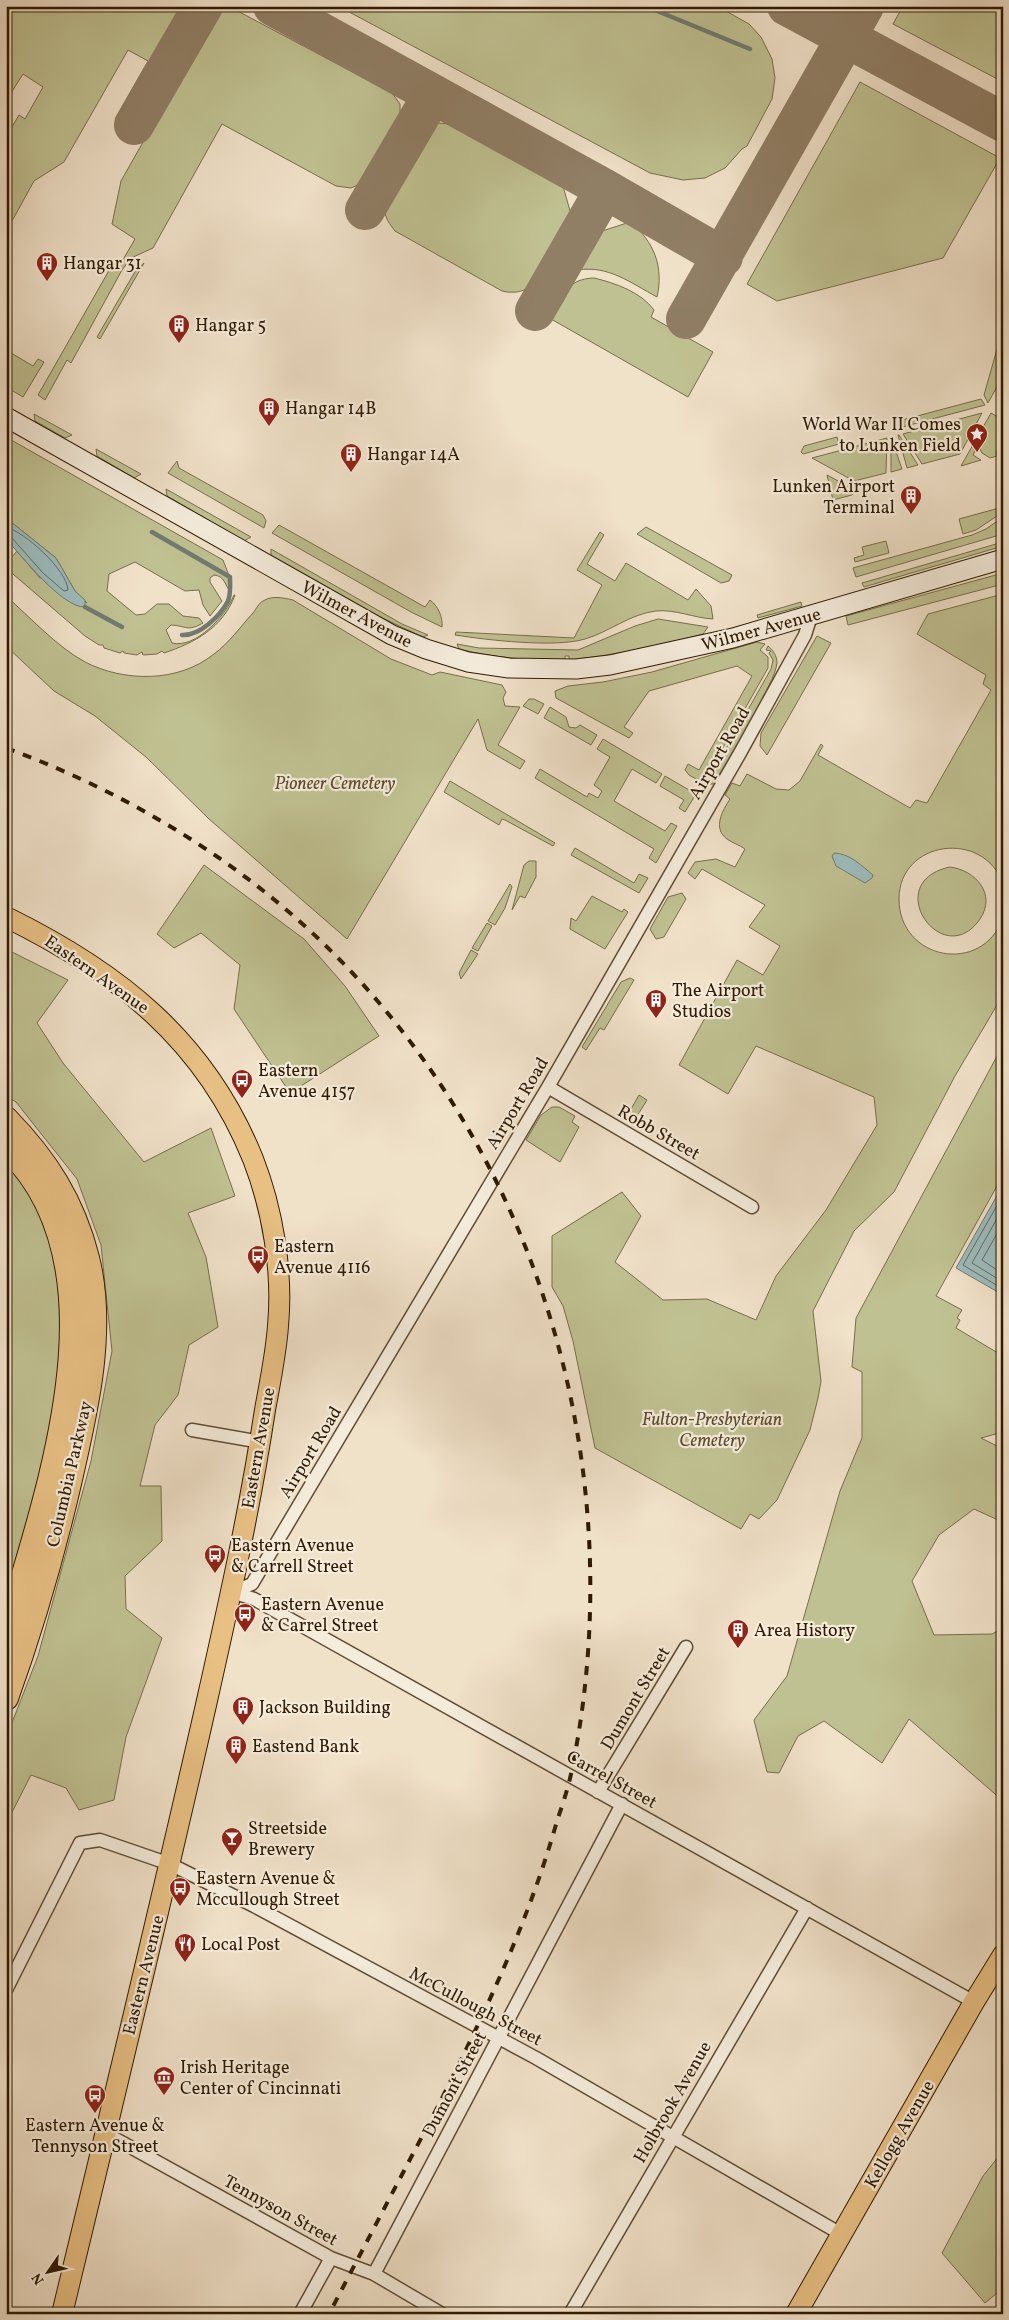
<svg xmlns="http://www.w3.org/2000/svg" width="1009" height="2320" font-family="Vollkorn,serif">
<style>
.green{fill:#c0c192;stroke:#786e4a}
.water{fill:#9dbcbe;stroke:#717b72}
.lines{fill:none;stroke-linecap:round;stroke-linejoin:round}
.shore{stroke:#666b60;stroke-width:1}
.stream{stroke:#717b72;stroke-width:4.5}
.taxiway{stroke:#907e65;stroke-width:40}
.street-casing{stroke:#5f4c33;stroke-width:15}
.secondary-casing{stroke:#2f1a01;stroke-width:21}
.primary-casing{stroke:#2f1a01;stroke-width:22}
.highway-casing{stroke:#2f1a01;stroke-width:26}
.street{stroke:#f5ecdc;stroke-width:12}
.secondary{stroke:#f5ecdc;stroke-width:19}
.primary{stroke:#e8c084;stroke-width:20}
.highway{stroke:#e8c084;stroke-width:24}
.rail{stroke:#2f1a01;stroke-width:4;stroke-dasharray:9 9;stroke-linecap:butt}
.labels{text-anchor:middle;stroke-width:4.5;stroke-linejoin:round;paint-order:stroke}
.poi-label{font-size:18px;fill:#2f1a01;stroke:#f5ecdc;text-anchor:start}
.street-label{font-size:18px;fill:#2f1a01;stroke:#f5ecdc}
.park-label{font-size:18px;font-style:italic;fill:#5a4c2c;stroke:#f5ecdc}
</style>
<rect width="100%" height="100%" fill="#f0e1c9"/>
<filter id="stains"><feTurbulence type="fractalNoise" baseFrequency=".004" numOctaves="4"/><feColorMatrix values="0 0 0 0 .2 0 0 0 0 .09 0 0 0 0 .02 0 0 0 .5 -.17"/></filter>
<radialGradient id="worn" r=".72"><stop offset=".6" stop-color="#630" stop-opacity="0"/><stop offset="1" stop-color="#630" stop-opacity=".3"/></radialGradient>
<!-- green -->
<path class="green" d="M 11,6 L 188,6 L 123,119 L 115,119 L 148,61 L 128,50 L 64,162 L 34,181 L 6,232 L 6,137 L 19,115 L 25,119 L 43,87 L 23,74 L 6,101 L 6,14 Z
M 338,6 L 717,6 L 749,24 L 761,37 L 772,59 L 775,78 L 772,99 L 747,146 L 742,149 L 725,168 L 705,178 L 683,180 L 650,173 Z
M 903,6 L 1003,6 L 1003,82 L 893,24 Z
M 230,7 L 392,93 L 400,104 L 400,116 L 388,142 L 365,182 L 351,188 L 336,186 L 222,124 L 153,248 L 131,258 L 122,270 L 71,363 L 67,360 L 45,400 L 38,395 L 111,267 L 117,270 L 135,239 L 112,224 L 121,181 L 217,11 Z
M 860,82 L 1000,158 L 943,258 L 777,301 L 747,284 Z
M 438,123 L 450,124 L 562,183 L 571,214 C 562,231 541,277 528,288 C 520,293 510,293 502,291 L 395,231 C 390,224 385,219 385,210 C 385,190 422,135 438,123 Z
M 630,222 C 654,241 664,267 657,297 C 631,283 608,265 578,270 L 599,232 Z
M 144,263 L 100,339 L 97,337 L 136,270 Z
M 594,278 C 615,283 641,292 654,310 L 651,317 L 713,352 L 688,397 L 551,319 C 563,297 565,279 594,278 Z
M 1001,335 L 1003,335 L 1003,376 L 988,403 L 984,395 Z
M 6,350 L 33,366 L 38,359 L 44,362 L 23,397 L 6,387 Z
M 981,399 L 985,405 L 902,427 L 902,420 Z
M 982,413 L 960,454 L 922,464 L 903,434 Z
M 991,413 L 998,417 L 1002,449 L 996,451 L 997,456 L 990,458 L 982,453 L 980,449 L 976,449 L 973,455 L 981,460 L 961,466 Z
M 34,414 L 72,435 L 65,438 L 35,421 Z
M 898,435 L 899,435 L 918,465 L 907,468 Z
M 6,437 L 223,560 L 228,573 L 230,591 C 225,586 225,576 214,575 L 210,578 L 210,582 L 222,601 L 210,616 L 203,605 L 199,590 L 185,591 L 135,562 L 109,574 L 107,591 L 136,615 L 145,614 L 157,604 L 169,604 L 183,616 L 199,618 L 203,623 C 187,632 187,626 171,625 L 166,630 L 172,643 C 196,649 226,615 234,595 L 235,595 C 223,628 194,643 164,653 L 162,651 L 157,654 L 143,655 L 142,652 L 137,655 L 124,653 L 123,651 L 120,653 L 104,648 L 103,645 L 99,645 L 85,636 L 6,568 L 6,564 L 17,551 L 39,577 L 87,603 L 75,591 L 56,558 L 11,522 L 6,522 Z
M 837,437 L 839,444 L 803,454 L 801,452 L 804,446 Z
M 891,437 L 902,469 L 891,472 Z
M 887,438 L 886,473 L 854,481 L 812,458 Z
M 96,449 L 141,474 L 134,478 L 97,456 Z
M 177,461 L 179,468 L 263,515 L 266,521 L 264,528 L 168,473 Z
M 827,475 L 855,490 L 852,495 L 833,500 Z
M 166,489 L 251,537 L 244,541 L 167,496 Z
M 1003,507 L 1003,512 L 976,530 L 963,534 L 959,519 Z
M 1003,517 L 1003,534 L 856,577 L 853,568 L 972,535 L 986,529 Z
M 279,525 L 425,607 L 430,600 C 438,606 443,617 442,627 L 411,612 L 272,533 Z
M 646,527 L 732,575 L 729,581 L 721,583 L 637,534 Z
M 600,532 L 604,535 L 587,564 L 615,581 L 626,563 L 688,600 L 696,589 L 711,606 L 713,619 C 694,618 675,609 656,611 C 630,614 609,632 585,639 C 555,648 487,640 455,635 L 456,632 L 574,638 L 602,585 L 577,570 Z
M 886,541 L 889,553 L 855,562 L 854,558 L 864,555 L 862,547 Z
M 1003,542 L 1003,546 L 864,587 L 862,583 Z
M 271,549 L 402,624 L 428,635 L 423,637 L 365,610 L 271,556 Z
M 1003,573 L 1003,584 L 848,625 L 846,616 Z
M 1003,594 L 1003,884 C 984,829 899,840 899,899 C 899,960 982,976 1003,918 L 1003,995 L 955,1076 L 894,1192 L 854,1231 L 813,1311 L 821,1381 L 818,1398 L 810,1430 L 777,1500 L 759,1519 L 750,1514 L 741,1529 L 595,1448 L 573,1341 L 563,1306 L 552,1287 L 552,1236 L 622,1192 L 641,1216 L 615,1262 L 663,1300 L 707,1299 L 756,1320 L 776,1276 L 826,1210 L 877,1125 L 874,1097 L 756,1046 L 728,1094 L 679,1065 L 737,960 L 763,975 L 780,946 L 749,927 L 765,905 L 702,869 L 695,879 L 688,873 L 695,862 L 716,859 L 735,867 L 745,849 C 740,845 732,843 727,839 C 712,828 723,810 730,799 L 725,795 L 732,783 L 740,786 L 747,774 L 776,789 L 789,790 L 800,781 L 821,744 L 823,746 L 818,755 L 910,808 L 916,800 L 927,803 L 991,690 L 983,684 L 986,675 L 917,634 L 928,614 Z
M 6,596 C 31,618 56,646 85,662 C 124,682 178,683 214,654 C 229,643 241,626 253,613 C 256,609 259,603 263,601 C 272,595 284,598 293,600 L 391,659 L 432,675 L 440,672 L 502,685 L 506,692 L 503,698 L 505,706 L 520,707 L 498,745 L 525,761 L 520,769 L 487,750 L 478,719 L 347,939 L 209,819 L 146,757 L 95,716 L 54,691 L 6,646 Z
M 801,602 L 802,606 L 758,618 L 757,615 Z
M 658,619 L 708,627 L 703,634 C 658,646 615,655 569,660 L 569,656 L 565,656 L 565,660 C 529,660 494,658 459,649 L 457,644 L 479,648 L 578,650 L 635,626 Z
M 817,636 L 831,643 L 767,755 L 760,746 L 761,733 Z
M 757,642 L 765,644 L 760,650 L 768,657 L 768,668 L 703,783 L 689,775 L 685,770 L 688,764 L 699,770 L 752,676 L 737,666 L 649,691 L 624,727 L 633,733 L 629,738 L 556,698 L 555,691 L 568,686 L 603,682 L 652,672 Z
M 768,646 C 773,650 777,656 777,663 C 776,682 726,762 714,784 L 706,784 L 771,669 L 773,660 L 769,653 L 771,651 L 766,650 Z
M 529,699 L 534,699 L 544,704 L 538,714 L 523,706 Z
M 550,707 L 566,717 L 569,727 L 576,728 L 580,725 L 597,735 L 591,745 L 544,718 Z
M 603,739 L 662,774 L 656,783 L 632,769 L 614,801 L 665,831 L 671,823 L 677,826 L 656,863 L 649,858 L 654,849 L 535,778 L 540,769 L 587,797 L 589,793 L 598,798 L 602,791 L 594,785 L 610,757 L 597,749 Z
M 665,776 L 696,794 L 685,812 L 679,808 L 684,800 L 660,786 Z
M 450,781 L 555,843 L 553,846 L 505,820 L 502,819 L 499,825 L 444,792 Z
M 575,848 L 634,883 L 639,874 L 648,878 L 639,893 L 571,855 Z
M 529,861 L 536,861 L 536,877 L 525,898 L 520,896 L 512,910 L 524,865 Z
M 204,865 L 304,939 L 345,986 L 379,1036 L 290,1093 L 234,1009 L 240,965 L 201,933 L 174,948 L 157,934 Z
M 950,867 C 975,870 997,894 980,919 C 943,973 879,882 950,867 Z
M 510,884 L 512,887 L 505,908 L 495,925 L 488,921 Z
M 682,893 L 686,899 L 664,937 L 656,939 L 650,929 L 668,897 Z
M 592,896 L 622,912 L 624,909 L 628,912 L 605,949 L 570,929 L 571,918 L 576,921 Z
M 487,923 L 492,926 L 478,951 L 472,948 Z
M 6,949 L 68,980 L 37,1023 L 63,1063 L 144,1162 L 211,1128 L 235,1196 L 188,1213 L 206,1257 L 218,1327 L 189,1345 L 178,1395 L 155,1425 L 140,1486 L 161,1486 L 162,1541 L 125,1576 L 126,1609 L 162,1638 L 126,1737 L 114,1800 L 79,1810 L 66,1788 L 31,1775 L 6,1824 L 6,1738 L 38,1656 L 91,1461 L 112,1351 L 101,1245 L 77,1179 L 16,1102 L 6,1096 Z
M 471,950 L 478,954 L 461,979 L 459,973 Z
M 630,978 L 634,980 L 604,1030 L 600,1028 L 586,1050 L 582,1047 L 621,982 Z
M 1003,1045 L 1003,1175 L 936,1296 L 962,1310 L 957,1318 L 960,1320 L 956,1328 L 1003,1356 L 1003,1432 L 981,1438 L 1003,1449 L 1003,1487 L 998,1520 L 974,1509 L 939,1535 L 912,1581 L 934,1635 L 992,1634 L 1003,1628 L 1003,1801 L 909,1719 L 882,1763 L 824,1721 L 798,1736 L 779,1773 L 767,1772 L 754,1720 L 787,1676 L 840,1491 L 862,1438 L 862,1372 L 852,1367 L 856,1318 Z
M 639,1095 L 647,1100 L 634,1121 L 627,1116 Z
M 552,1107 L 559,1107 L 575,1116 L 572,1122 L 579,1127 L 560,1162 L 526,1140 L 541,1115 Z
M 6,1147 L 46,1201 L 72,1351 L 6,1635 Z
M 1003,2151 L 1003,2288 L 985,2303 L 942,2253 L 983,2176 Z"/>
<!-- water -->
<path class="water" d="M 6,522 L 11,522 L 56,558 L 75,591 L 85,600 L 85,607 C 62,608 21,555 6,539 Z
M 834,853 C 849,853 862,866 873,875 L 872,878 L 865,883 L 836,866 L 832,856 Z
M 1003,1185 L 1003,1295 L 956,1268 Z"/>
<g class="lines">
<!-- shore -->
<path class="shore" d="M 6,527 C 25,532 67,570 68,590 L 64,591 L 43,573 L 12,538 L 6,536
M 1003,1195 L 963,1265 L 1003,1289
M 1003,1208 L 972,1263 L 1003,1282
M 1003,1223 L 982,1260 L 1003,1274"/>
<!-- stream -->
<path class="stream" d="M 645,6 L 750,49
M 152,532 L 230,577 C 230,585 231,594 228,601 C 220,616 200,636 182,635
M 85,607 L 122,627
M 6,1366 L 9,1367"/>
<!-- taxiway -->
<path class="taxiway" d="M 273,6 L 605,189 L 723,257
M 787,6 L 1003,122
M 134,125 L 203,6
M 365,210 L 433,94
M 535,311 L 605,189
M 686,319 L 864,6"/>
<!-- street casing -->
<g class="street-casing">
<path id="street" d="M 548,1087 L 752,1207
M 192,1430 L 261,1442
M 232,1592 L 252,1584 L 548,1087 L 740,753 L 805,635 L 811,616
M 232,1592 L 254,1599 L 974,2002
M 598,1792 L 686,1647
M 6,1990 L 80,1843 L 100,1840 L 170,1864 L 254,1906 L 536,2058 L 841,2234
M 105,2133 L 331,2258 L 374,2274 L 442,2314
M 374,2274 L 622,1804
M 300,2314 L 331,2258
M 570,2314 L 807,1908"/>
</g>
<!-- secondary casing -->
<g class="secondary-casing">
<path id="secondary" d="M 6,417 L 392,635 L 426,649 L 468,662 L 509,668 L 576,669 L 610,665 L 733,638 L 1003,559"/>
</g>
<!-- primary casing -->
<g class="primary-casing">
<path id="primary" d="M 6,917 C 118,972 205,1040 253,1159 C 273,1210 283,1272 278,1326 C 276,1354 270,1382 265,1410 C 250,1509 228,1607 206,1705 C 160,1908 111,2111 62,2314
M 796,2314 L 974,2002 L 1003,1955"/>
</g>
<!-- highway casing -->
<g class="highway-casing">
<path id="highway" d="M 6,1119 C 46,1160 73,1202 87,1258 C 105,1329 86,1410 70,1479 C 53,1553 32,1626 6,1698
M 6,1147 C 132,1266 46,1495 6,1635"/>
</g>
<!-- street -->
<use href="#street" class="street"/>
<!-- secondary -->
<use href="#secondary" class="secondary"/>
<!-- primary -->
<use href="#primary" class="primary"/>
<!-- highway -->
<use href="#highway" class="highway"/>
<!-- rail -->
<path class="rail" d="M 6,748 C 129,793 246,864 338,958 C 547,1170 632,1484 571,1774 C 567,1793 560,1811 555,1828 C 526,1928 481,2021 434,2114 C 399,2180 364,2247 329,2314"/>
</g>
<!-- icons -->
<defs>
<g id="building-pin" transform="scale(1.125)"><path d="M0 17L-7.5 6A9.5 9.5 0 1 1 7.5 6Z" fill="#8f2418" stroke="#f5ecdc"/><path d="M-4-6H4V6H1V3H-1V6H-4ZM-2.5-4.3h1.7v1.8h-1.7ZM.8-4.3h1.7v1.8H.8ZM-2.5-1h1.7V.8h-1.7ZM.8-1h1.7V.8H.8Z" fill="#fff"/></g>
<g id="sight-pin" transform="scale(1.125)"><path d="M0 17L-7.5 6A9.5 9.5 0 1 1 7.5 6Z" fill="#8f2418" stroke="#f5ecdc"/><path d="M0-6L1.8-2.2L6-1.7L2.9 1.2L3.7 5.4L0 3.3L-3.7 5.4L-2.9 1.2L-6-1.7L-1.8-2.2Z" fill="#fff"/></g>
<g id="bus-pin" transform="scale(1.125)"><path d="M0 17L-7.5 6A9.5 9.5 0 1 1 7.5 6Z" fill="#8f2418" stroke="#f5ecdc"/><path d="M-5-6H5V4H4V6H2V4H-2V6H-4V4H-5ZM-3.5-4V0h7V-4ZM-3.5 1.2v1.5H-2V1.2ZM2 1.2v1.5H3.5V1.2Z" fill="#fff"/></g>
<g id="bar-pin" transform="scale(1.125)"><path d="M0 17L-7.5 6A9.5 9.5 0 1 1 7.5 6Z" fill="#8f2418" stroke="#f5ecdc"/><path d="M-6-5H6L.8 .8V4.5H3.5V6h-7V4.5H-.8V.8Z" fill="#fff"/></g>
<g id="restaurant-pin" transform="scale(1.125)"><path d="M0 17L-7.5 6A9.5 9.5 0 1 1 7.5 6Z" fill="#8f2418" stroke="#f5ecdc"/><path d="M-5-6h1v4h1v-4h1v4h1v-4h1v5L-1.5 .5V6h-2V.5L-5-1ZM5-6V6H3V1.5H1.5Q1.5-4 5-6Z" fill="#fff"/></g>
<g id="museum-pin" transform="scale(1.125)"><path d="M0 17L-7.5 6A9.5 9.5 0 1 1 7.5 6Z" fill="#8f2418" stroke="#f5ecdc"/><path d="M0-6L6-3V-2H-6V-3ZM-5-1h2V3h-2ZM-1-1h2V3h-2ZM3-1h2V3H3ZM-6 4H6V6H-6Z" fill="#fff"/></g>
</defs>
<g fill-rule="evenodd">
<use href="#building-pin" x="47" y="263"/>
<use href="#building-pin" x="179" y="325"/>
<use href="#building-pin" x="269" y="408"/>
<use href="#sight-pin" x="977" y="434"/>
<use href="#building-pin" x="351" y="454"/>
<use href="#building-pin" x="911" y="496"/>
<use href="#building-pin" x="656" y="1000"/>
<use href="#bus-pin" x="242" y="1080"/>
<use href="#bus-pin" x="258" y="1256"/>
<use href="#bus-pin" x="215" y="1555"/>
<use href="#bus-pin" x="245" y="1614"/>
<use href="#building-pin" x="738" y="1630"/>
<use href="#building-pin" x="243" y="1707"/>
<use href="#building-pin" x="236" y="1746"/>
<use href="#bar-pin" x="232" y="1838"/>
<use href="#bus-pin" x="180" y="1888"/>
<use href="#restaurant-pin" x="185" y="1944"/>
<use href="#museum-pin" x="164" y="2077"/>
<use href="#bus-pin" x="95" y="2095"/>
</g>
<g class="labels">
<!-- poi labels -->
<g class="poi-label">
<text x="63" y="269">Hangar 31</text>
<text x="195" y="331">Hangar 5</text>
<text x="285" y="414">Hangar 14B</text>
<text x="961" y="430" text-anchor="end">World War II Comes<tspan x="961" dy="21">to Lunken Field</tspan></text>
<text x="367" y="460">Hangar 14A</text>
<text x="895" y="492" text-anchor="end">Lunken Airport<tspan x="895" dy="21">Terminal</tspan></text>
<text x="672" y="996">The Airport<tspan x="672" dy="21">Studios</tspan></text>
<text x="258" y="1076">Eastern<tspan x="258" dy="21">Avenue 4157</tspan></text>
<text x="274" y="1252">Eastern<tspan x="274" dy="21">Avenue 4116</tspan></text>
<text x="231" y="1551">Eastern Avenue<tspan x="231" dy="21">&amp; Carrell Street</tspan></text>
<text x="261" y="1610">Eastern Avenue<tspan x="261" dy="21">&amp; Carrel Street</tspan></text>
<text x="754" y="1636">Area History</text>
<text x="259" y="1713">Jackson Building</text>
<text x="252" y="1752">Eastend Bank</text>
<text x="248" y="1834">Streetside<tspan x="248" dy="21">Brewery</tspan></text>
<text x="196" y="1884">Eastern Avenue &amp;<tspan x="196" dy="21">Mccullough Street</tspan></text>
<text x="201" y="1950">Local Post</text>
<text x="180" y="2073">Irish Heritage<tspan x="180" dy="21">Center of Cincinnati</tspan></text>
<text x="95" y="2131" text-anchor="middle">Eastern Avenue &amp;<tspan x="95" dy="21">Tennyson Street</tspan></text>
</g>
<!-- street labels -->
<g class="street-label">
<text transform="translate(357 614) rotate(28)" y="6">Wilmer Avenue</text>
<text transform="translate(761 629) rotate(-15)" y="6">Wilmer Avenue</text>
<text transform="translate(719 753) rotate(-60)" y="6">Airport Road</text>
<text transform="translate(97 974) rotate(35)" y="6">Eastern Avenue</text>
<text transform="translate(517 1103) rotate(-59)" y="6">Airport Road</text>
<text transform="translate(659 1132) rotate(30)" y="6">Robb Street</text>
<text transform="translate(258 1448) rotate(-80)" y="6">Eastern Avenue</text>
<text transform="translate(310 1452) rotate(-59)" y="6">Airport Road</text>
<text transform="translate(69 1474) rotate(-77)" y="6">Columbia Parkway</text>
<text transform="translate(635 1698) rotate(-59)" y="6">Dumont Street</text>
<text transform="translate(612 1779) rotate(29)" y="6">Carrel Street</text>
<text transform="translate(143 1975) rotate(-76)" y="6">Eastern Avenue</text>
<text transform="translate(476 2006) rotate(28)" y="6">McCullough Street</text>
<text transform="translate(454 2084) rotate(-62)" y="6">Dumont Street</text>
<text transform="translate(672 2102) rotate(-60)" y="6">Holbrook Avenue</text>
<text transform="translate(899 2134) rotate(-60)" y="6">Kellogg Avenue</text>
<text transform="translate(281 2210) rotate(29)" y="6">Tennyson Street</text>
</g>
<!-- park labels -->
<g class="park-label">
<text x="335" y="789">Pioneer Cemetery</text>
<text x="712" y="1425">Fulton-Presbyterian<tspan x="712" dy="21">Cemetery</tspan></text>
</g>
</g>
<!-- margin -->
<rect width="1009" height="2320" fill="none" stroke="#f0e1c9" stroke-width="25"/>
<rect x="8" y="8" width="994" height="2305" fill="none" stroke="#2f1a01" stroke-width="2.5"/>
<rect x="12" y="12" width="984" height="2295" fill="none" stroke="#2f1a01"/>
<!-- north arrow -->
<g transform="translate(48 2272) rotate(236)" stroke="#f5ecdc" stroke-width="4" paint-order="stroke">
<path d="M0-4L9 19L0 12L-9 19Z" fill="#2f1a01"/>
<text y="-8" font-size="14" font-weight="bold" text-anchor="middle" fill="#2f1a01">N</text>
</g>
<rect width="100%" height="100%" filter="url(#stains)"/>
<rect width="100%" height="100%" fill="url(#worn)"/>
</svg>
